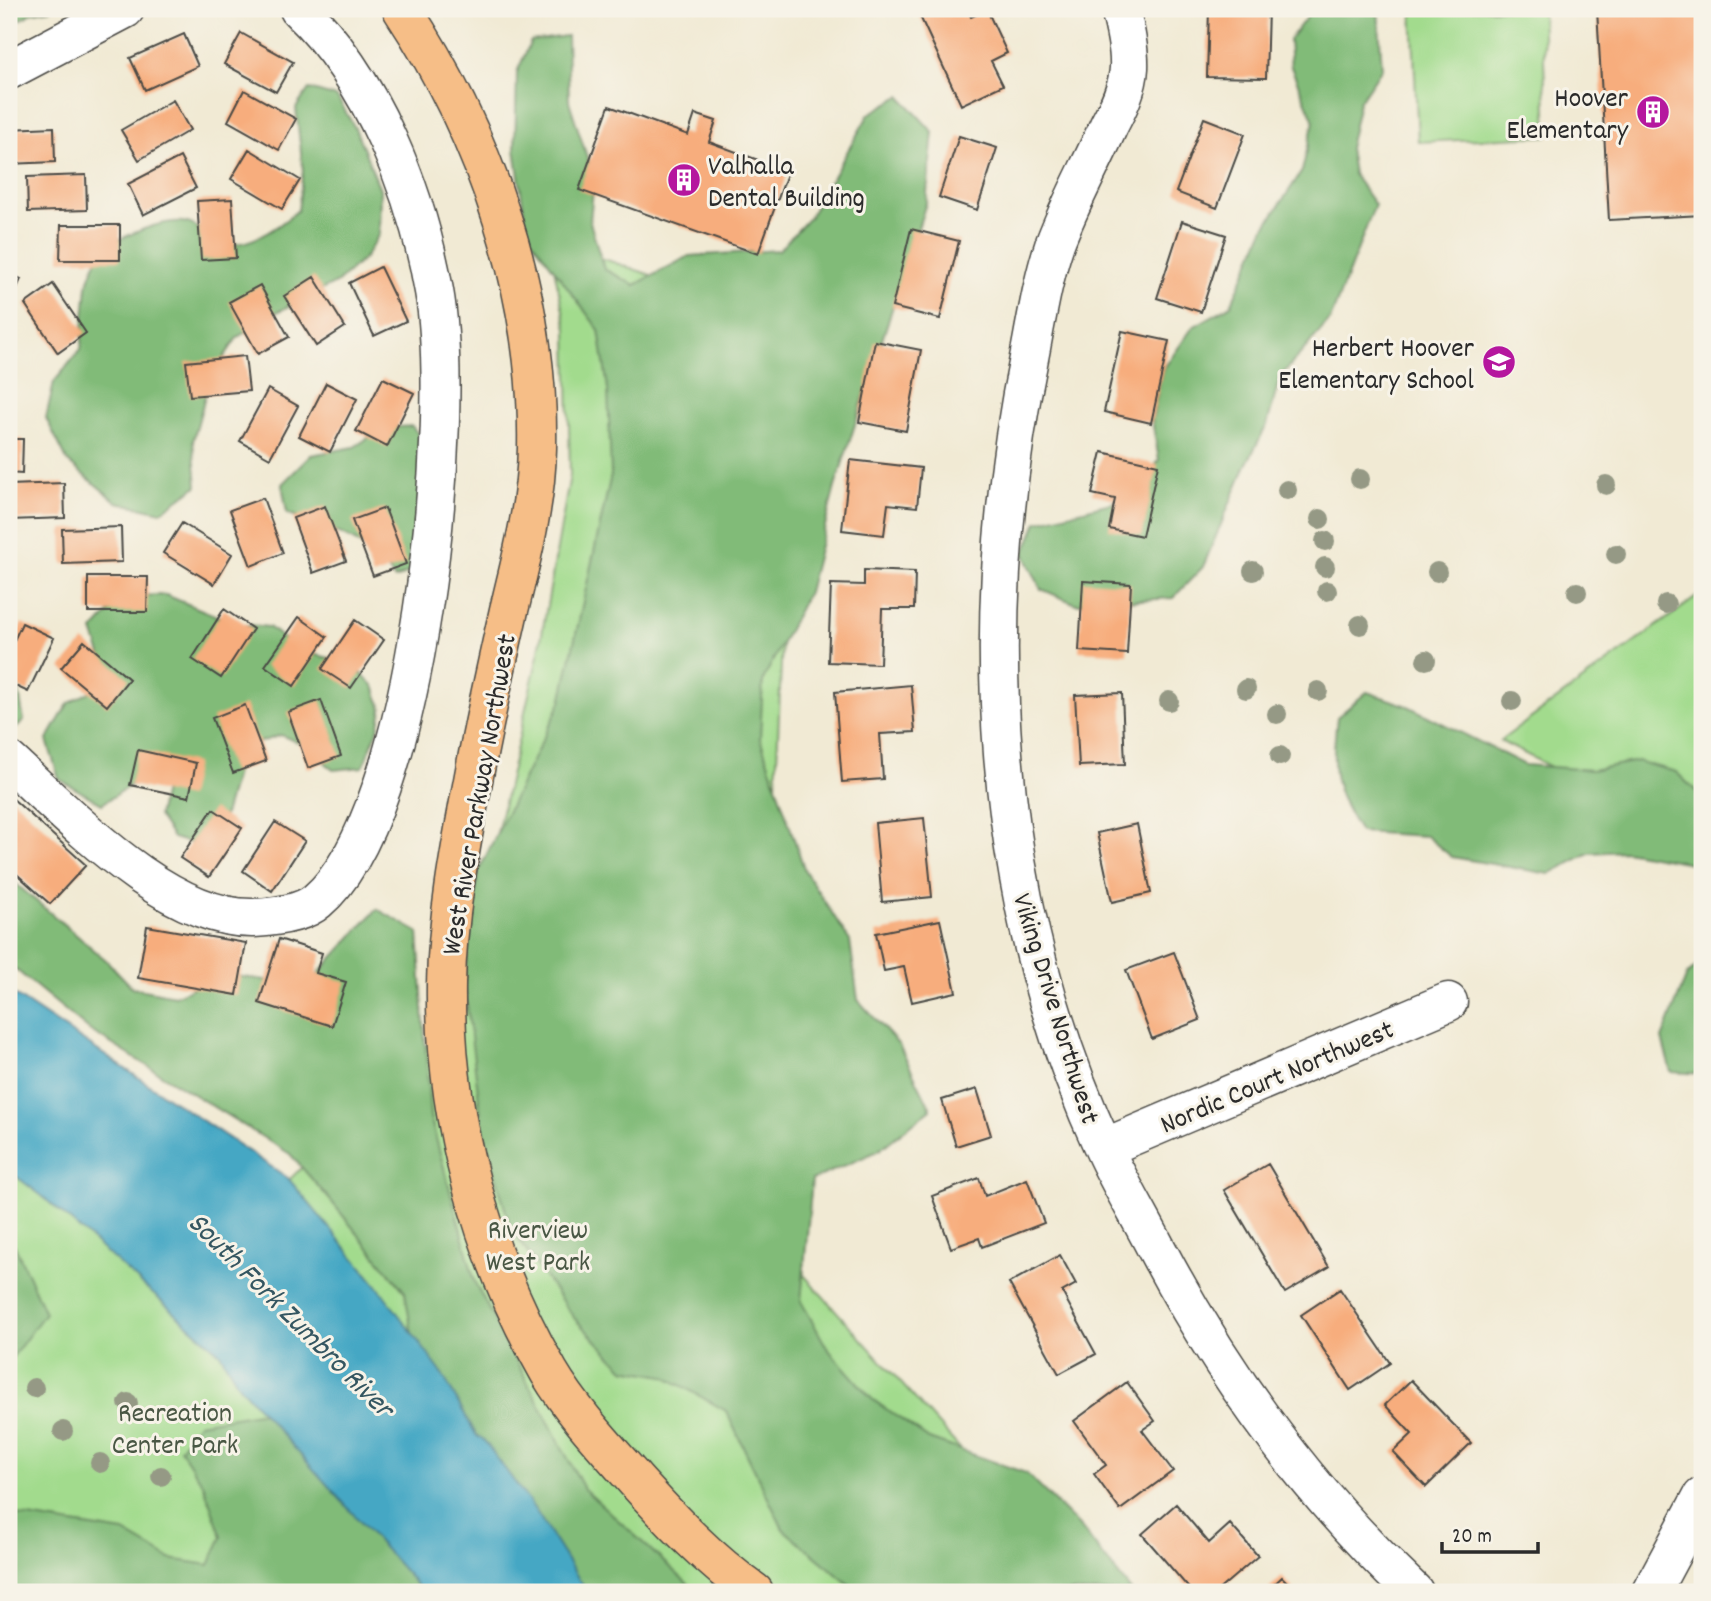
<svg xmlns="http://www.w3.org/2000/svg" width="1711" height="1601" font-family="Dekko,sans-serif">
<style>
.green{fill:#a2db8d;stroke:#66835c;stroke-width:2}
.forest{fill:#81bb78;stroke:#567352;stroke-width:2}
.water{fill:#45a7c4;stroke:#386978;stroke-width:2}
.building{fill:#f7ad7d}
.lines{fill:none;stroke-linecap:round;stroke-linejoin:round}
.minor-casing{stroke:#494844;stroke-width:41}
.major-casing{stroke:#494844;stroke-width:41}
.minor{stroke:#fff;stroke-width:38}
.major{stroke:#f6be87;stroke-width:38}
.tree{fill:#959985}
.labels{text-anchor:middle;stroke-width:6;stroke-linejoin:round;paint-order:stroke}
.poi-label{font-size:28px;fill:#2b2b2b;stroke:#f7f3e8;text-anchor:end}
.street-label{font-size:28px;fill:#2b2b2b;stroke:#f7f3e8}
.park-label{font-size:28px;fill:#495744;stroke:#f7f3e8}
.water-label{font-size:30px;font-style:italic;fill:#345661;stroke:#f7f3e8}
</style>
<rect width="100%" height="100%" fill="#f7f3e8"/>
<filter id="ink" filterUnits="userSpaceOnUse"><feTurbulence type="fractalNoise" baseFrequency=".0143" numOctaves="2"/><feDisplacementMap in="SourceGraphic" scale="14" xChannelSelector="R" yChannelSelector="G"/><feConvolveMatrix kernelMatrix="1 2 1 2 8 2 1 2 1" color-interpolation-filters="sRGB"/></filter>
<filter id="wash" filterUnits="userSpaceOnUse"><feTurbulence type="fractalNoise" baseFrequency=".00686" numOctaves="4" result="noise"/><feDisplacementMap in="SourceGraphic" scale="28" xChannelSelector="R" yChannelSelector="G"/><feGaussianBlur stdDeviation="1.57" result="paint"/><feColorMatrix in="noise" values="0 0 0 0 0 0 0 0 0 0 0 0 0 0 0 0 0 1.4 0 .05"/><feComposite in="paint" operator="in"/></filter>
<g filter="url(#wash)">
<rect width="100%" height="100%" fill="#f1ead4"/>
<!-- green -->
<path class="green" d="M 1412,9 L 1542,9 L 1547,136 L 1418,142 Z
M 548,240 L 795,324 L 758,1224 L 1089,1592 L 9,1592 L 9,1074 L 224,1243 L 468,1006 L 479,911 L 539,651 L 570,475 L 567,329 Z
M 1702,593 L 1702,844 L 1500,741 Z"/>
<!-- forest -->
<path class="forest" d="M 9,9 L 52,9 L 34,12 L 9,26 Z
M 1313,9 L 1378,9 L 1382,68 L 1359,102 L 1349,148 L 1353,174 L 1375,205 L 1330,320 L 1280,377 L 1267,425 L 1246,465 L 1203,567 L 1173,598 L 1076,604 L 1041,589 L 1024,554 L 1037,522 L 1134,497 L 1159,460 L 1152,420 L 1162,371 L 1193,327 L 1231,305 L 1265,227 L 1302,171 L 1314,121 L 1291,67 L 1289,40 Z
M 567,36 L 569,101 L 594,179 L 590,222 L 604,269 L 635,285 L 689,256 L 779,250 L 809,218 L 869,114 L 900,96 L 933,132 L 926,203 L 835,487 L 808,592 L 763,680 L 760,738 L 805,871 L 850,941 L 858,1000 L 899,1045 L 931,1109 L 878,1151 L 812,1180 L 801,1301 L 827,1348 L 872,1399 L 929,1439 L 1026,1473 L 1081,1528 L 1132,1592 L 858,1592 L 783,1529 L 726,1411 L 664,1376 L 624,1369 L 575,1319 L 511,1229 L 483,1131 L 464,982 L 478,872 L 561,702 L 611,475 L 608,389 L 599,330 L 527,233 L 515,149 L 517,72 L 531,41 Z
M 309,89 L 337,97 L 355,128 L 380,189 L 379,234 L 366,256 L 338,282 L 261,320 L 237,338 L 210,378 L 193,441 L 197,486 L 161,512 L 117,502 L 68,462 L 46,418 L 54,382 L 81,349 L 87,286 L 101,247 C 127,237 155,220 183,222 C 197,223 208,238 221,242 C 246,251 280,226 298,210 L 303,171 L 296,108 Z
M 412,426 L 424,442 L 416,569 L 395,579 C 370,539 329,529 287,513 L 282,484 L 311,455 L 354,447 L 384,428 Z
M 166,595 L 236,624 L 269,627 L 299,651 L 351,663 L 374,686 L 382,709 L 378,730 L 363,767 L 333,770 L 310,748 L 281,735 L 243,748 L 222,822 L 204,847 L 173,838 L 158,816 L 166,781 L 146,775 L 102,804 L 59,779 L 47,740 L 68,704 L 110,680 L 93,631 L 124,596 Z
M 9,637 L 24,721 L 9,733 Z
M 1367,692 L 1408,706 L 1525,765 L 1592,770 L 1637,761 L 1676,772 L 1702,797 L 1702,868 L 1691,863 L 1625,851 L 1589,853 L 1549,874 L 1452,857 L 1426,836 L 1360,832 C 1331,785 1331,771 1337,717 Z
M 9,878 L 106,960 L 133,988 L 175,996 L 222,974 L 307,986 L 377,909 L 418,932 L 430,1116 L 475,1283 L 584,1489 L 697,1592 L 527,1592 L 415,1352 L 405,1292 L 331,1201 L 290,1154 L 89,1030 L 9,964 Z
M 1702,961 L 1702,1074 L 1671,1072 L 1662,1039 L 1687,975 Z
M 9,1241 L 15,1246 L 45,1313 L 9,1362 Z
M 282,1409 L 438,1592 L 9,1592 L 9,1514 L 124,1532 L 170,1559 L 209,1565 L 222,1537 L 203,1484 L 180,1449 L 198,1423 Z"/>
<!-- water -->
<path class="water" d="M 9,991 L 288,1178 L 376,1284 L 441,1372 L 477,1436 L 483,1439 L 536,1511 L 587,1592 L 423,1592 L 239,1386 L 220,1353 L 42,1196 L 9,1171 Z"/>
<g id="blocks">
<!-- building -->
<path class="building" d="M 926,9 L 967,9 L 971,17 L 987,10 L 1007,53 L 991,61 L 1003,85 L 961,105 L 918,12 Z
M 1209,9 L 1268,9 L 1266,78 L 1207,77 Z
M 1597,9 L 1702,9 L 1702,215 L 1609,220 Z
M 241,33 L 293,62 L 276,92 L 224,64 Z
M 184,34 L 198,66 L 145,90 L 130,58 Z
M 244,90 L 296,119 L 279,150 L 228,121 Z
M 173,100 L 190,130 L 139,160 L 121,130 Z
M 609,106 L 688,135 L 695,114 L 716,121 L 709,142 L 788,171 L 758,254 L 579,190 Z
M 1204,118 L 1245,134 L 1217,208 L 1176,192 Z
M 54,127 L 55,162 L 9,164 L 9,129 Z
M 959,136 L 997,148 L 977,210 L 939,197 Z
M 249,149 L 300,180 L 282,209 L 231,179 Z
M 180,157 L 196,188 L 143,215 L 128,184 Z
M 86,175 L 87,210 L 28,212 L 27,177 Z
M 232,199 L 236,258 L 201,260 L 197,201 Z
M 1182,221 L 1226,235 L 1201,312 L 1157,298 Z
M 61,225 L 120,225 L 120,260 L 60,260 Z
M 911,229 L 959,241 L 940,319 L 892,307 Z
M 380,267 L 406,321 L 374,336 L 349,283 Z
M 9,273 L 21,279 L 9,307 Z
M 314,277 L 345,327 L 316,346 L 284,296 Z
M 53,284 L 86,333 L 58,353 L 25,304 Z
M 260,285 L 289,337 L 258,354 L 229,302 Z
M 1122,331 L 1169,341 L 1151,423 L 1104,412 Z
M 875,341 L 921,350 L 906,431 L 859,422 Z
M 245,356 L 249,391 L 190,396 L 186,362 Z
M 383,378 L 414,393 L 387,447 L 356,431 Z
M 326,383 L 357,399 L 330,452 L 299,436 Z
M 268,389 L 298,406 L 270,458 L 240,441 Z
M 9,439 L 23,439 L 22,474 L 9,473 Z
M 1102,452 L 1158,465 L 1142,536 L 1109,529 L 1115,499 L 1092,494 Z
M 850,460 L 921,468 L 917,507 L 888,504 L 884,535 L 842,530 Z
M 64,483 L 65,518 L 9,520 L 9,485 Z
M 263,498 L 283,553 L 251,566 L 230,510 Z
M 325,506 L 346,561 L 313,573 L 293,518 Z
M 385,508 L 406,564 L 373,576 L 352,520 Z
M 182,523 L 232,554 L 214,584 L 163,553 Z
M 121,527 L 122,562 L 63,564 L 62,529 Z
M 864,570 L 915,572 L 914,609 L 882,609 L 880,664 L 828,662 L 831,584 L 864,585 Z
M 88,577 L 148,577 L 147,612 L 88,612 Z
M 1083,581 L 1131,584 L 1127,654 L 1079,651 Z
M 224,609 L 253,629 L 221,678 L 192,659 Z
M 299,617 L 327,637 L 294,686 L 265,666 Z
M 355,620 L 384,640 L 351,688 L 322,669 Z
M 22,623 L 54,638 L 28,692 L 9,683 L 9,651 Z
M 84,641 L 129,679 L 107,706 L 61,668 Z
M 911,685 L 915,732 L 880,734 L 883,779 L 842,782 L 835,692 Z
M 1122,693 L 1125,764 L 1079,766 L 1075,695 Z
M 321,700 L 341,756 L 308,768 L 288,712 Z
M 245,705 L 266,761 L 233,773 L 212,718 Z
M 138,750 L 196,763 L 189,797 L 130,785 Z
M 12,798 L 86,865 L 50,904 L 9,867 L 9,802 Z
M 213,809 L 242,828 L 209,877 L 180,858 Z
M 924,818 L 932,897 L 882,902 L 875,823 Z
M 275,822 L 305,841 L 272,891 L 243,871 Z
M 1137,824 L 1151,893 L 1112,902 L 1097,833 Z
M 940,920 L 956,992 L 912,1002 L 904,967 L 884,971 L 876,933 Z
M 147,926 L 246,943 L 237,995 L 138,978 Z
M 279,939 L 322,953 L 316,973 L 346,982 L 332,1026 L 259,1003 Z
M 1174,952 L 1200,1020 L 1152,1039 L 1126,970 Z
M 977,1089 L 991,1135 L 956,1146 L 942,1100 Z
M 1268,1164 L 1329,1267 L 1285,1293 L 1224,1190 Z
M 979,1178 L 985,1196 L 1027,1179 L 1044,1223 L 982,1247 L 979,1238 L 951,1248 L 932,1196 Z
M 1060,1255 L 1076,1284 L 1062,1292 L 1096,1354 L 1059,1374 L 1009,1283 Z
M 1340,1289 L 1390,1363 L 1350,1390 L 1301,1315 Z
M 1411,1380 L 1471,1443 L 1426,1487 L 1393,1452 L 1412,1434 L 1385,1405 Z
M 1127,1382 L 1155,1421 L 1142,1430 L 1173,1471 L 1120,1510 L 1094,1474 L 1106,1465 L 1074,1421 Z
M 1176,1504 L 1209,1543 L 1230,1524 L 1258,1556 L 1216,1592 L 1192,1592 L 1142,1534 Z
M 1282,1577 L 1297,1592 L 1266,1592 Z"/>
</g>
</g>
<g filter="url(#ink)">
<use href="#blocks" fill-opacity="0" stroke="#494844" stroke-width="2"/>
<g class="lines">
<!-- minor casing -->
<g class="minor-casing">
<path id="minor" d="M 1120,9 C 1125,28 1130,49 1129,68 C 1128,88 1118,108 1109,125 C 1092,164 1070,203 1055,243 C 1043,278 1037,316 1030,353 C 975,617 989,900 1104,1149 C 1119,1182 1139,1215 1156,1248 C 1223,1375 1310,1494 1414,1592
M 9,70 L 125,9
M 9,761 C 70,816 167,920 254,918 C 273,917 302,914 317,901 C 419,816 457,418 434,291 C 417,193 372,78 299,9
M 1104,1148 L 1448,1002
M 1651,1592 L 1702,1497"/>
</g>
<!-- major casing -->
<g class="major-casing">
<path id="major" d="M 402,9 C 486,136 540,295 537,448 C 536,503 522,557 509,610 C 497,663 485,717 475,770 C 462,840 447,913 446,984 C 444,1118 482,1256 549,1372 C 572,1411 605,1446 635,1480 C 672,1521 709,1560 754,1592"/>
</g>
<!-- minor -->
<use href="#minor" class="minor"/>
<!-- major -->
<use href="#major" class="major"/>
</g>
<!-- trees -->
<g class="tree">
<circle cx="1360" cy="479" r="10"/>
<circle cx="1606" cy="485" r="10"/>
<circle cx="1287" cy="490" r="10"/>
<circle cx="1320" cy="519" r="10"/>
<circle cx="1325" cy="541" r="10"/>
<circle cx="1616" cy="554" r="10"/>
<circle cx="1325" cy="567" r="10"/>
<circle cx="1253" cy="571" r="10"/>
<circle cx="1437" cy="572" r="10"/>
<circle cx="1327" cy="591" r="10"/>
<circle cx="1577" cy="592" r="10"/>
<circle cx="1666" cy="604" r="10"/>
<circle cx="1360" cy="625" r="10"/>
<circle cx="1426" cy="660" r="10"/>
<circle cx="1246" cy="689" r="10"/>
<circle cx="1318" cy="691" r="10"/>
<circle cx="1169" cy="701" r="10"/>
<circle cx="1512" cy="701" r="10"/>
<circle cx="1277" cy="714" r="10"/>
<circle cx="1280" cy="756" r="10"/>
<circle cx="34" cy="1388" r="10"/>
<circle cx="128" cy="1403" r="10"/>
<circle cx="63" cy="1431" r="10"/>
<circle cx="100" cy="1463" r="10"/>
<circle cx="161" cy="1476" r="10"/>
</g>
</g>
<!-- icons -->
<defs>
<g id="building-disc" transform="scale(1.75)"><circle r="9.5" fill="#b5179e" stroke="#f7f3e8"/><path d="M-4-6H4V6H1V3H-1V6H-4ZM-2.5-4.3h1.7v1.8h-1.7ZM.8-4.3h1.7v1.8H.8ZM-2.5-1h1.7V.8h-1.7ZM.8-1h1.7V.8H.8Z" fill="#fff"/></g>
<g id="school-disc" transform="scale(1.75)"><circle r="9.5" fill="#b5179e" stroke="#f7f3e8"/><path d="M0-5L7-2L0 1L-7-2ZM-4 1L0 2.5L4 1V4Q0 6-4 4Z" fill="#fff"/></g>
</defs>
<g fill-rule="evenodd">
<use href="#building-disc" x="1653" y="112"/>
<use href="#building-disc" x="684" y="180"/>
<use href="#school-disc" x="1499" y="362"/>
</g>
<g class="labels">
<!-- poi labels -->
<g class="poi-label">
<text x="1628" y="106">Hoover<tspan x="1628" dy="32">Elementary</tspan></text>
<text x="708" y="174" text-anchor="start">Valhalla<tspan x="708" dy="32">Dental Building</tspan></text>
<text x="1474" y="356">Herbert Hoover<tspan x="1474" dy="32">Elementary School</tspan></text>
</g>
<!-- street labels -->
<g class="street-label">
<text transform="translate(477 794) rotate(-80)" y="10">West River Parkway Northwest</text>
<text transform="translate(1058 1008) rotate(73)" y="10">Viking Drive Northwest</text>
<text transform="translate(1276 1075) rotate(-23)" y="10">Nordic Court Northwest</text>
</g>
<!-- park labels -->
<g class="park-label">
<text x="538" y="1238">Riverview<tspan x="538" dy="32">West Park</tspan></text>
<text x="175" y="1421">Recreation<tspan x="175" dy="32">Center Park</tspan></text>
</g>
<!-- water labels -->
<g class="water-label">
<text transform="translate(292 1314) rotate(45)" y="10">South Fork Zumbro River</text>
</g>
</g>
<!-- margin -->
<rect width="1711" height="1601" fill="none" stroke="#f7f3e8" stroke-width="35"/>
<!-- scale -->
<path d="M1442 1542v10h96v-10" fill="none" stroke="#2b2b2b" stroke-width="3.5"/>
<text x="1452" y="1542" font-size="21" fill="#2b2b2b" stroke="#f7f3e8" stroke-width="5" paint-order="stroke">20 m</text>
</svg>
